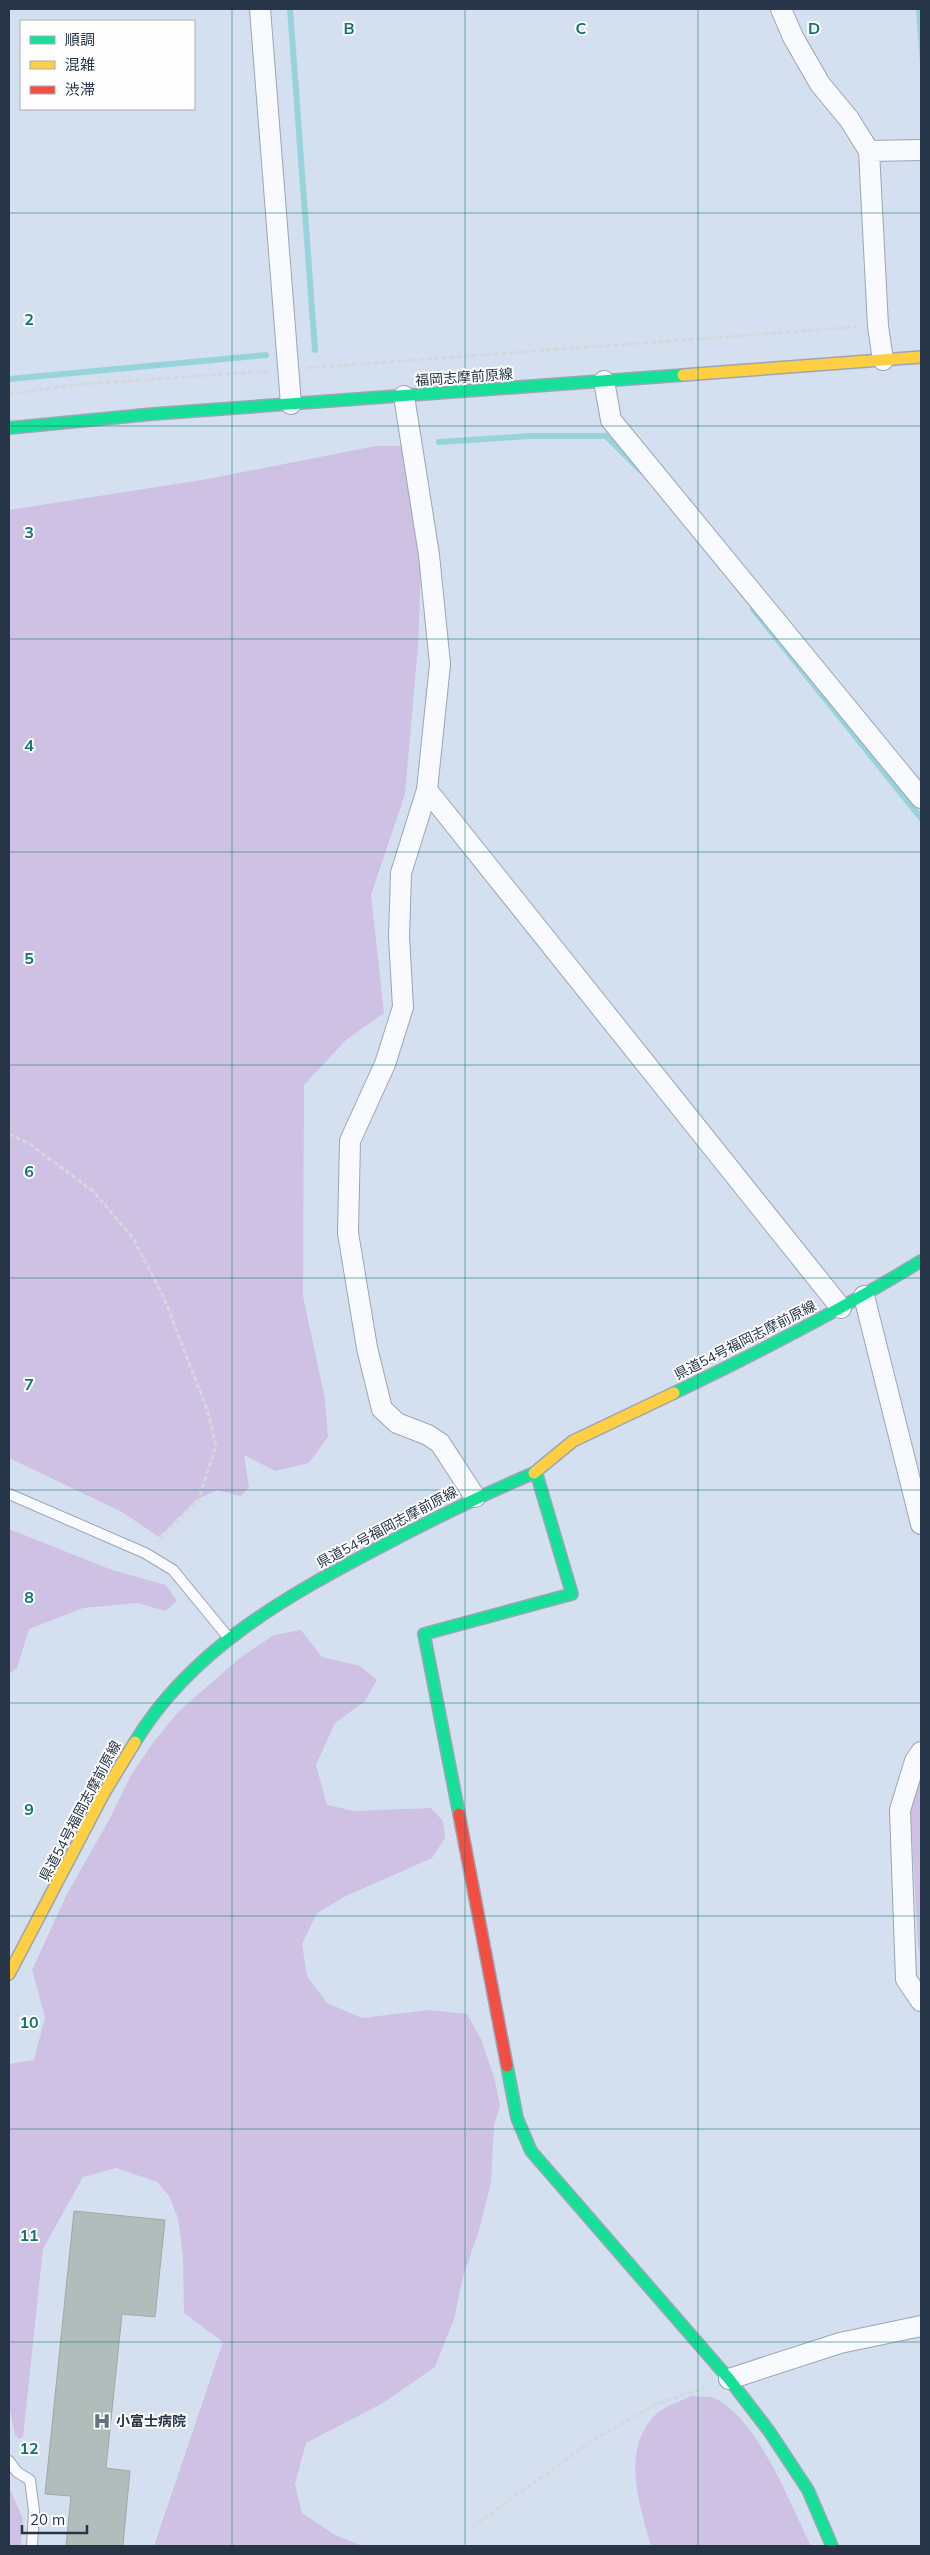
<svg xmlns="http://www.w3.org/2000/svg" width="930" height="2555" font-family="Mulish,'Noto Sans JP',sans-serif">
<style>
.green{fill:#cec1e3}
.water{fill:#97d4d9}
.lines{fill:none;stroke-linecap:round;stroke-linejoin:round}
.stream{stroke:#97d4d9;stroke-width:6}
.building{fill:#b1bdbb;stroke:#9ea9a7}
.lane-casing{stroke:#9aa6b6;stroke-width:12}
.street-casing{stroke:#9aa6b6;stroke-width:22}
.fast-casing{stroke:#9aa6b6;stroke-width:14}
.slow-casing{stroke:#9aa6b6;stroke-width:14}
.jam-casing{stroke:#9aa6b6;stroke-width:14}
.path{stroke:#d3d8dc;stroke-width:3;stroke-dasharray:5 2.5;stroke-linecap:butt}
.lane{stroke:#f9fafd;stroke-width:10}
.street{stroke:#f9fafd;stroke-width:20}
.fast{stroke:#16e098;stroke-width:11}
.slow{stroke:#ffcf43;stroke-width:11}
.jam{stroke:#f24e42;stroke-width:11}
.grid{fill:none;stroke:#0f766e;stroke-width:1;stroke-opacity:0.55}
.labels{text-anchor:middle;stroke-width:4;stroke-linejoin:round;paint-order:stroke}
.street-label{font-size:14px;fill:#263548;stroke:#fdfdfd}
.poi-label{font-size:14px;font-weight:bold;fill:#263548;stroke:#fdfdfd;text-anchor:start}
.grid-label{font-size:16px;text-anchor:middle;font-weight:bold;fill:#0f766e;stroke:#fdfdfd;stroke-width:4;stroke-linejoin:round;paint-order:stroke}
</style>
<rect width="100%" height="100%" fill="#d4e0f0"/>
<!-- green -->
<path class="green" d="M 375,446 L 404,446 L 421,567 L 418,646 L 405,794 L 371,895 L 384,1013 L 346,1040 L 304,1085 L 303,1296 L 325,1399 L 328,1437 L 309,1463 L 275,1471 L 244,1455 L 249,1487 L 241,1496 L 217,1490 L 196,1500 L 159,1537 L 122,1512 L 9,1458 L 9,510 L 208,479 Z
M 9,1529 L 112,1570 L 166,1585 L 177,1601 L 165,1611 L 138,1603 L 83,1608 L 29,1629 L 17,1668 L 9,1674 Z
M 301,1630 L 322,1657 L 360,1666 L 377,1680 L 365,1701 L 335,1723 L 316,1765 L 327,1805 L 354,1811 L 431,1808 L 443,1821 L 445,1838 L 432,1858 L 346,1896 L 317,1913 L 302,1944 L 307,1976 L 327,2003 L 362,2018 L 429,2010 L 467,2014 L 481,2039 L 495,2080 L 500,2106 L 494,2125 L 491,2182 L 479,2230 L 463,2277 L 454,2319 L 435,2367 L 383,2403 L 306,2443 L 295,2484 L 302,2513 L 335,2535 L 360,2545 L 464,2546 L 154,2546 L 223,2342 L 184,2313 L 183,2256 L 178,2218 L 169,2196 L 157,2182 L 116,2168 L 83,2177 L 43,2249 L 23,2437 L 19,2439 L 15,2435 L 9,2406 L 9,2064 L 34,2060 L 45,2017 L 32,1970 L 67,1894 L 110,1818 L 131,1775 L 152,1744 L 179,1711 L 241,1657 L 274,1635 Z
M 921,1775 L 921,1957 L 918,1946 L 910,1801 Z
M 691,2396 C 698,2397 708,2396 714,2398 C 758,2418 790,2504 811,2546 L 651,2546 C 639,2505 619,2444 660,2411 C 668,2405 682,2401 691,2396 Z
M 9,2487 L 23,2519 L 21,2546 L 9,2546 Z"/>
<!-- water -->
<path class="water" d="M 916,9 L 921,9 L 921,68 L 920,66 Z"/>
<g class="lines">
<!-- stream -->
<path class="stream" d="M 290,9 L 315,350
M 9,379 L 266,355
M 439,442 L 530,436 L 606,436 L 641,471
M 753,609 L 921,818"/>
</g>
<!-- building -->
<path class="building" d="M 74,2211 L 165,2220 L 155,2317 L 122,2314 L 106,2468 L 130,2471 L 123,2546 L 66,2546 L 71,2496 L 45,2494 Z"/>
<g class="lines">
<!-- lane casing -->
<g class="lane-casing">
<path id="lane" d="M 9,1494 L 145,1553 L 173,1570 L 228,1637
M 9,2461 L 17,2472 L 30,2480 L 34,2511 L 32,2546"/>
</g>
<!-- street casing -->
<g class="street-casing">
<path id="street" d="M 260,9 L 291,404
M 781,9 L 793,37 L 820,84 L 849,119 L 869,151 L 878,326 L 883,360
M 869,151 L 921,150
M 604,381 L 611,420 L 921,798
M 404,396 L 429,555 L 440,664 L 427,790 L 401,873 L 399,937 L 403,1007 L 385,1064 L 350,1141 L 348,1233 L 367,1348 L 382,1409 L 397,1423 L 428,1435 L 440,1443 L 475,1497
M 427,790 L 841,1308
M 864,1296 L 921,1524
M 921,1752 L 915,1761 L 900,1810 L 906,1979 L 921,2001
M 729,2379 L 840,2343 L 921,2326"/>
</g>
<!-- fast casing -->
<g class="fast-casing">
<path id="fast" d="M 9,428 L 153,414 L 683,375
M 674,1393 C 759,1352 841,1310 921,1261
M 135,1742 C 191,1649 287,1596 380,1547 C 431,1520 481,1495 534,1473
M 459,1814 L 424,1634 L 572,1594 L 536,1472
M 507,2066 L 517,2118 L 531,2151 L 729,2379 L 769,2431 L 808,2490 L 832,2546"/>
</g>
<!-- slow casing -->
<g class="slow-casing">
<path id="slow" d="M 683,375 L 921,357
M 534,1473 L 573,1441 L 674,1393
M 9,1974 L 104,1793 L 135,1742"/>
</g>
<!-- jam casing -->
<g class="jam-casing">
<path id="jam" d="M 459,1814 L 507,2066"/>
</g>
<!-- path -->
<path class="path" d="M 307,368 L 857,327
M 9,394 L 74,385 L 269,371
M 9,1134 L 28,1143 L 93,1191 L 133,1238 L 164,1298 L 207,1409 L 216,1446 L 198,1501 L 157,1542
M 472,2527 L 592,2441 L 654,2405 L 704,2388"/>
<!-- lane -->
<use href="#lane" class="lane"/>
<!-- street -->
<use href="#street" class="street"/>
<!-- fast -->
<use href="#fast" class="fast"/>
<!-- slow -->
<use href="#slow" class="slow"/>
<!-- jam -->
<use href="#jam" class="jam"/>
</g>
<!-- grid -->
<path class="grid" d="M 232,9 L 232,2546M 465,9 L 465,2546M 698,9 L 698,2546M 9,213 L 921,213M 9,426 L 921,426M 9,639 L 921,639M 9,852 L 921,852M 9,1065 L 921,1065M 9,1278 L 921,1278M 9,1490 L 921,1490M 9,1703 L 921,1703M 9,1916 L 921,1916M 9,2129 L 921,2129M 9,2342 L 921,2342"/>
<!-- icons -->
<defs>
<g id="hospital-bare" transform="scale(1.35)"><path d="M-5-5h3v3.5h4V-5h3V5h-3V1.5h-4V5h-3Z" fill="#637183" stroke="#fdfdfd" stroke-width="2.5" paint-order="stroke"/></g>
</defs>
<g fill-rule="evenodd">
<use href="#hospital-bare" x="102" y="2421"/>
</g>
<g class="labels">
<!-- street labels -->
<g class="street-label">
<text transform="translate(464 377) rotate(-4)" y="5">福岡志摩前原線</text>
<text transform="translate(745 1340) rotate(-27)" y="5">県道54号福岡志摩前原線</text>
<text transform="translate(387 1527) rotate(-28)" y="5">県道54号福岡志摩前原線</text>
<text transform="translate(80 1811) rotate(-62)" y="5">県道54号福岡志摩前原線</text>
</g>
<!-- poi labels -->
<g class="poi-label">
<text x="116" y="2426">小富士病院</text>
</g>
</g>
<g class="grid-label">
<text x="349" y="34">B</text>
<text x="581" y="34">C</text>
<text x="814" y="34">D</text>
<text x="29" y="325">2</text>
<text x="29" y="538">3</text>
<text x="29" y="751">4</text>
<text x="29" y="964">5</text>
<text x="29" y="1177">6</text>
<text x="29" y="1390">7</text>
<text x="29" y="1603">8</text>
<text x="29" y="1815">9</text>
<text x="29" y="2028">10</text>
<text x="29" y="2241">11</text>
<text x="29" y="2454">12</text>
</g>
<!-- border -->
<rect width="930" height="2555" fill="none" stroke="#263548" stroke-width="20"/>
<!-- legend -->
<rect x="20" y="20" width="175" height="90" fill="#fdfdfd" stroke="#a7adb5"/>
<rect x="30" y="36" width="25" height="8" fill="#16e098" stroke="#a7adb5"/>
<text x="65" y="45" font-size="15" fill="#263548">順調</text>
<rect x="30" y="61" width="25" height="8" fill="#ffcf43" stroke="#a7adb5"/>
<text x="65" y="70" font-size="15" fill="#263548">混雑</text>
<rect x="30" y="86" width="25" height="8" fill="#f24e42" stroke="#a7adb5"/>
<text x="65" y="95" font-size="15" fill="#263548">渋滞</text>
<!-- scale -->
<path d="M22 2525v8h65v-8" fill="none" stroke="#263548" stroke-width="2.5"/>
<text x="30" y="2525" font-size="15" fill="#263548" stroke="#fdfdfd" stroke-width="4" paint-order="stroke">20 m</text>
</svg>
